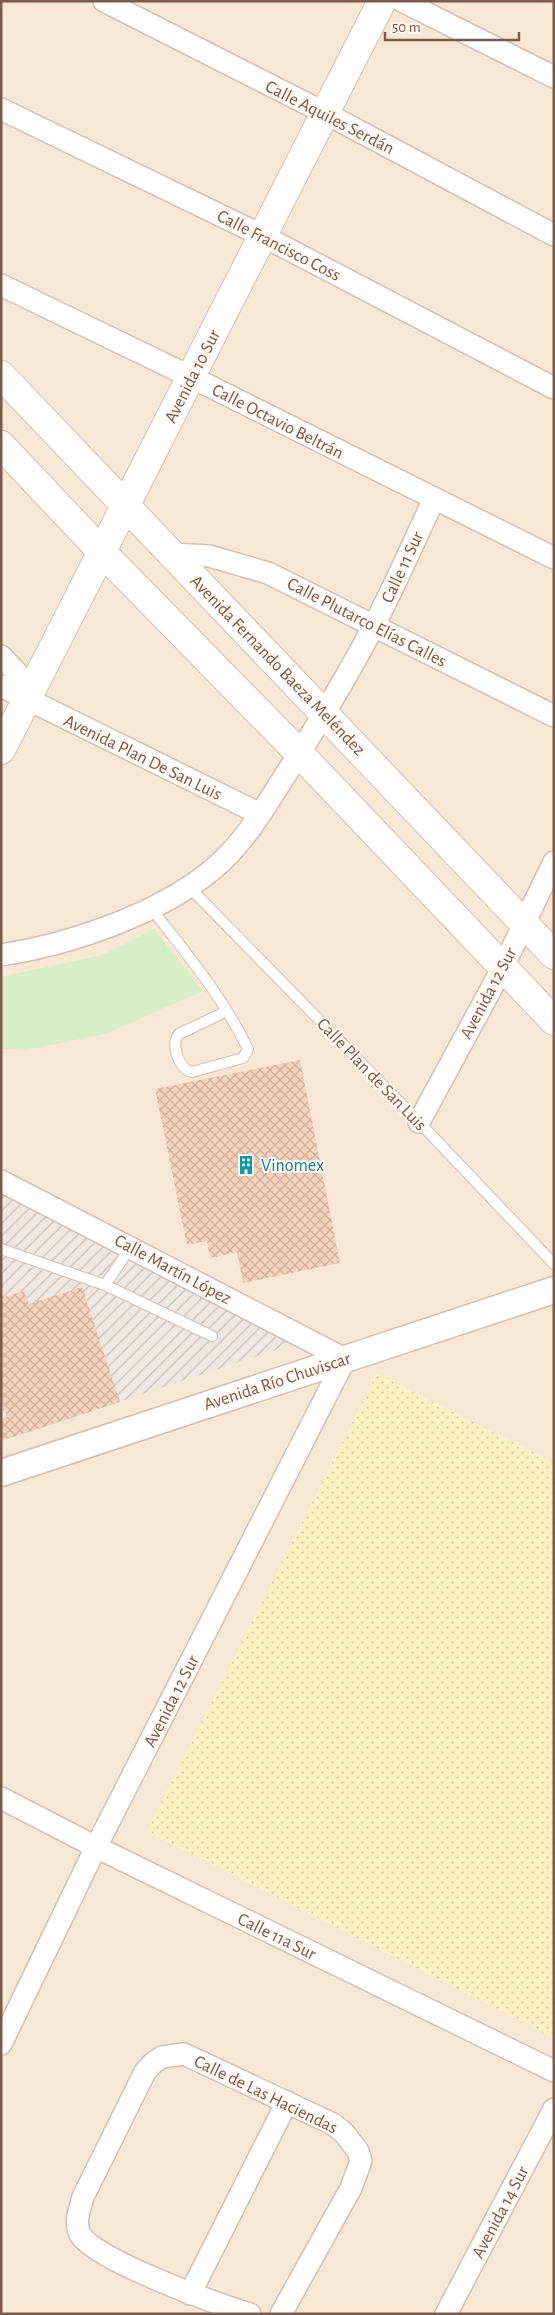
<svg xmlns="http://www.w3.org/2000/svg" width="555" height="2315" font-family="'Alegreya Sans',sans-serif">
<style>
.residential{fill:#f7e8d6}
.industrial{fill:url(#industrial-furrows)}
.sand{fill:url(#sand-dots)}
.park{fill:#d6eec5}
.building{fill:url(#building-cross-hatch)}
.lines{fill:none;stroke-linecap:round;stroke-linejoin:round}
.service-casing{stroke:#d5bfaf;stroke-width:12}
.minor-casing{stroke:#d5bfaf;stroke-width:24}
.tertiary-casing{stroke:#d5bfaf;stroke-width:29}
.secondary-casing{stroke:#d9bfac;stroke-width:30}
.service{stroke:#fff;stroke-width:10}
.minor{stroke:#fff;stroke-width:21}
.tertiary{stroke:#fff;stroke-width:26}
.secondary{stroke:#fff;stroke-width:28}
.labels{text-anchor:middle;stroke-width:4;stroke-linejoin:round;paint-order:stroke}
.street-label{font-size:18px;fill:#7d5a49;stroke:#fff9f1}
.culture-label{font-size:18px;fill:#0d838f;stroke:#fff9f1;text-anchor:start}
</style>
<defs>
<pattern id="industrial-furrows" width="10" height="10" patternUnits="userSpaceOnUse" patternTransform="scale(1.25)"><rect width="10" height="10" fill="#efe8e2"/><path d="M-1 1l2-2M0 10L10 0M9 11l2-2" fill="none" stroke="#c7bfb9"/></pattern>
<pattern id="sand-dots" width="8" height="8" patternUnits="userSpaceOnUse" patternTransform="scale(1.25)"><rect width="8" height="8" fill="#fff1c2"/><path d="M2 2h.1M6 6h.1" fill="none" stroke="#d4c6a0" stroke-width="1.8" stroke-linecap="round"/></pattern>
<pattern id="building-cross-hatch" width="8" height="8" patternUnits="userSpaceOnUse" patternTransform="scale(1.25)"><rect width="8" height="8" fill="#f7d3be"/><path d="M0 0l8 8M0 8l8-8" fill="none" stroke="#cdae9c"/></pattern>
</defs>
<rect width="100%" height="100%" fill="#fef6e9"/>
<!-- residential -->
<path class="residential" d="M 1,1 L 554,1 L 554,2314 L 1,2314 Z"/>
<!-- industrial -->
<path class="industrial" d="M 1,1193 L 294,1344 L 1,1441 Z"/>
<!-- sand -->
<path class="sand" d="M 377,1373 L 554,1463 L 554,2038 L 147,1831 Z"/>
<!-- park -->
<path class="park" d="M 154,929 L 203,991 L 105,1034 L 26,1050 L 1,1049 L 1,977 L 102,955 Z"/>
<!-- building -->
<path class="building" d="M 300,1060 L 340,1263 L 243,1283 L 237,1252 L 210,1258 L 207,1241 L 187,1245 L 155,1089 Z
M 82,1287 L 120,1402 L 1,1441 L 1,1419 L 7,1417 L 1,1399 L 1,1298 L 24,1291 L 29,1304 Z"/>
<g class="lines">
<!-- service casing -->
<g class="service-casing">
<path id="service" d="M 189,887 L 419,1122 L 554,1264
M 151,908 C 186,953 223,997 248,1049 L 243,1058 L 192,1072 C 179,1070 170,1044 179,1034 L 227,1011
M 131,1247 L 105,1285 L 212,1336
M 1,1249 L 105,1285"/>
</g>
<!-- minor casing -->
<g class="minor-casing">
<path id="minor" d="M 104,1 L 325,113 L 554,235
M 402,1 L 554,77
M 1,109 L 263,236 L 554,388
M 1,285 L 191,377 L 554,558
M 172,554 L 209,556 L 268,573 L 554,716
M 1,656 L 32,689
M 1,686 L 260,814
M 1,955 C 69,945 159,914 212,870 C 244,844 264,808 286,774 C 317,726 348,676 374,625 C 396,584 414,541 434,499
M 419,1122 L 503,967 L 554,862
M 1,1181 L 345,1359 L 96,1847 L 1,2044
M 1,1798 L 96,1847 L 554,2071
M 190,2294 L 287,2102
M 250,2314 C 220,2305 92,2259 80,2234 C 74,2222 80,2209 83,2197 L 145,2072 L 153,2063 L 162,2057 L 184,2054 L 333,2124 L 344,2133 L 358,2151 L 361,2161 L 351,2188 L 281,2314
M 446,2314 L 554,2109"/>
</g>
<!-- tertiary casing -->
<g class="tertiary-casing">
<path id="tertiary" d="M 1,1473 L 554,1290"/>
</g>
<!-- secondary casing -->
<g class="secondary-casing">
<path id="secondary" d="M 1,375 L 554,955
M 1,445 L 102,552 L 299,753 L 554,1021
M 1,750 L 382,1"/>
</g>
<!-- service -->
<use href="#service" class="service"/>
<!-- minor -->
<use href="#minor" class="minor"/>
<!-- tertiary -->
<use href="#tertiary" class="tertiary"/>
<!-- secondary -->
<use href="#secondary" class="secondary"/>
</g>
<!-- icons -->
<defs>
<g id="building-bare" transform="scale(1.5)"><path d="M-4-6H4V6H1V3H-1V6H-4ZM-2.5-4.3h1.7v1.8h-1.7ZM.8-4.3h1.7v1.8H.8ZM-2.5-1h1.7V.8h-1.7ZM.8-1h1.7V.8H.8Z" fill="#0f9aa8" stroke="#fff9f1" stroke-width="2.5" paint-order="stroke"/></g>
</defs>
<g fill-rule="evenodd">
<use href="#building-bare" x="246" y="1165"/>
</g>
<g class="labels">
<!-- street labels -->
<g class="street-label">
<text transform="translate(330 117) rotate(27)" y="6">Calle Aquiles Serdán</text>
<text transform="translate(279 245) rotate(27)" y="6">Calle Francisco Coss</text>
<text transform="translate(192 376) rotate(-63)" y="6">Avenida 10 Sur</text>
<text transform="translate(278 421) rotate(27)" y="6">Calle Octavio Beltrán</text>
<text transform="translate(402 567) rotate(-65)" y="6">Calle 11 Sur</text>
<text transform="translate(367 622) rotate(27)" y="6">Calle Plutarco Elías Calles</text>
<text transform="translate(278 665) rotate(46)" y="6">Avenida Fernando Baeza Meléndez</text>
<text transform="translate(143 757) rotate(26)" y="6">Avenida Plan De San Luis</text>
<text transform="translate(488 993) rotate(-62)" y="6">Avenida 12 Sur</text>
<text transform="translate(372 1074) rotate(46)" y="6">Calle Plan de San Luis</text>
<text transform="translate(173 1269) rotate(28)" y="6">Calle Martín López</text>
<text transform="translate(277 1381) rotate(-18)" y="6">Avenida Río Chuviscar</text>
<text transform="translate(171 1701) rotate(-63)" y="6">Avenida 12 Sur</text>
<text transform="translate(277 1936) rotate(26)" y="6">Calle 11a Sur</text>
<text transform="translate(266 2094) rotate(26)" y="6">Calle de Las Haciendas</text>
<text transform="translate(500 2212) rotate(-62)" y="6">Avenida 14 Sur</text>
</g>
<!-- culture labels -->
<g class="culture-label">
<text x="261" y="1171">Vinomex</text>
</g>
</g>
<!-- border -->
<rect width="555" height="2315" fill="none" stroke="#7d5a49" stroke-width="5"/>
<!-- scale -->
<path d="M385 32v8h134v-8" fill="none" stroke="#7d5a49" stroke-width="2.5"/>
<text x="392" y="32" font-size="15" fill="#7d5a49" stroke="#fff9f1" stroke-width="4" paint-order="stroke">50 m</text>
</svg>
